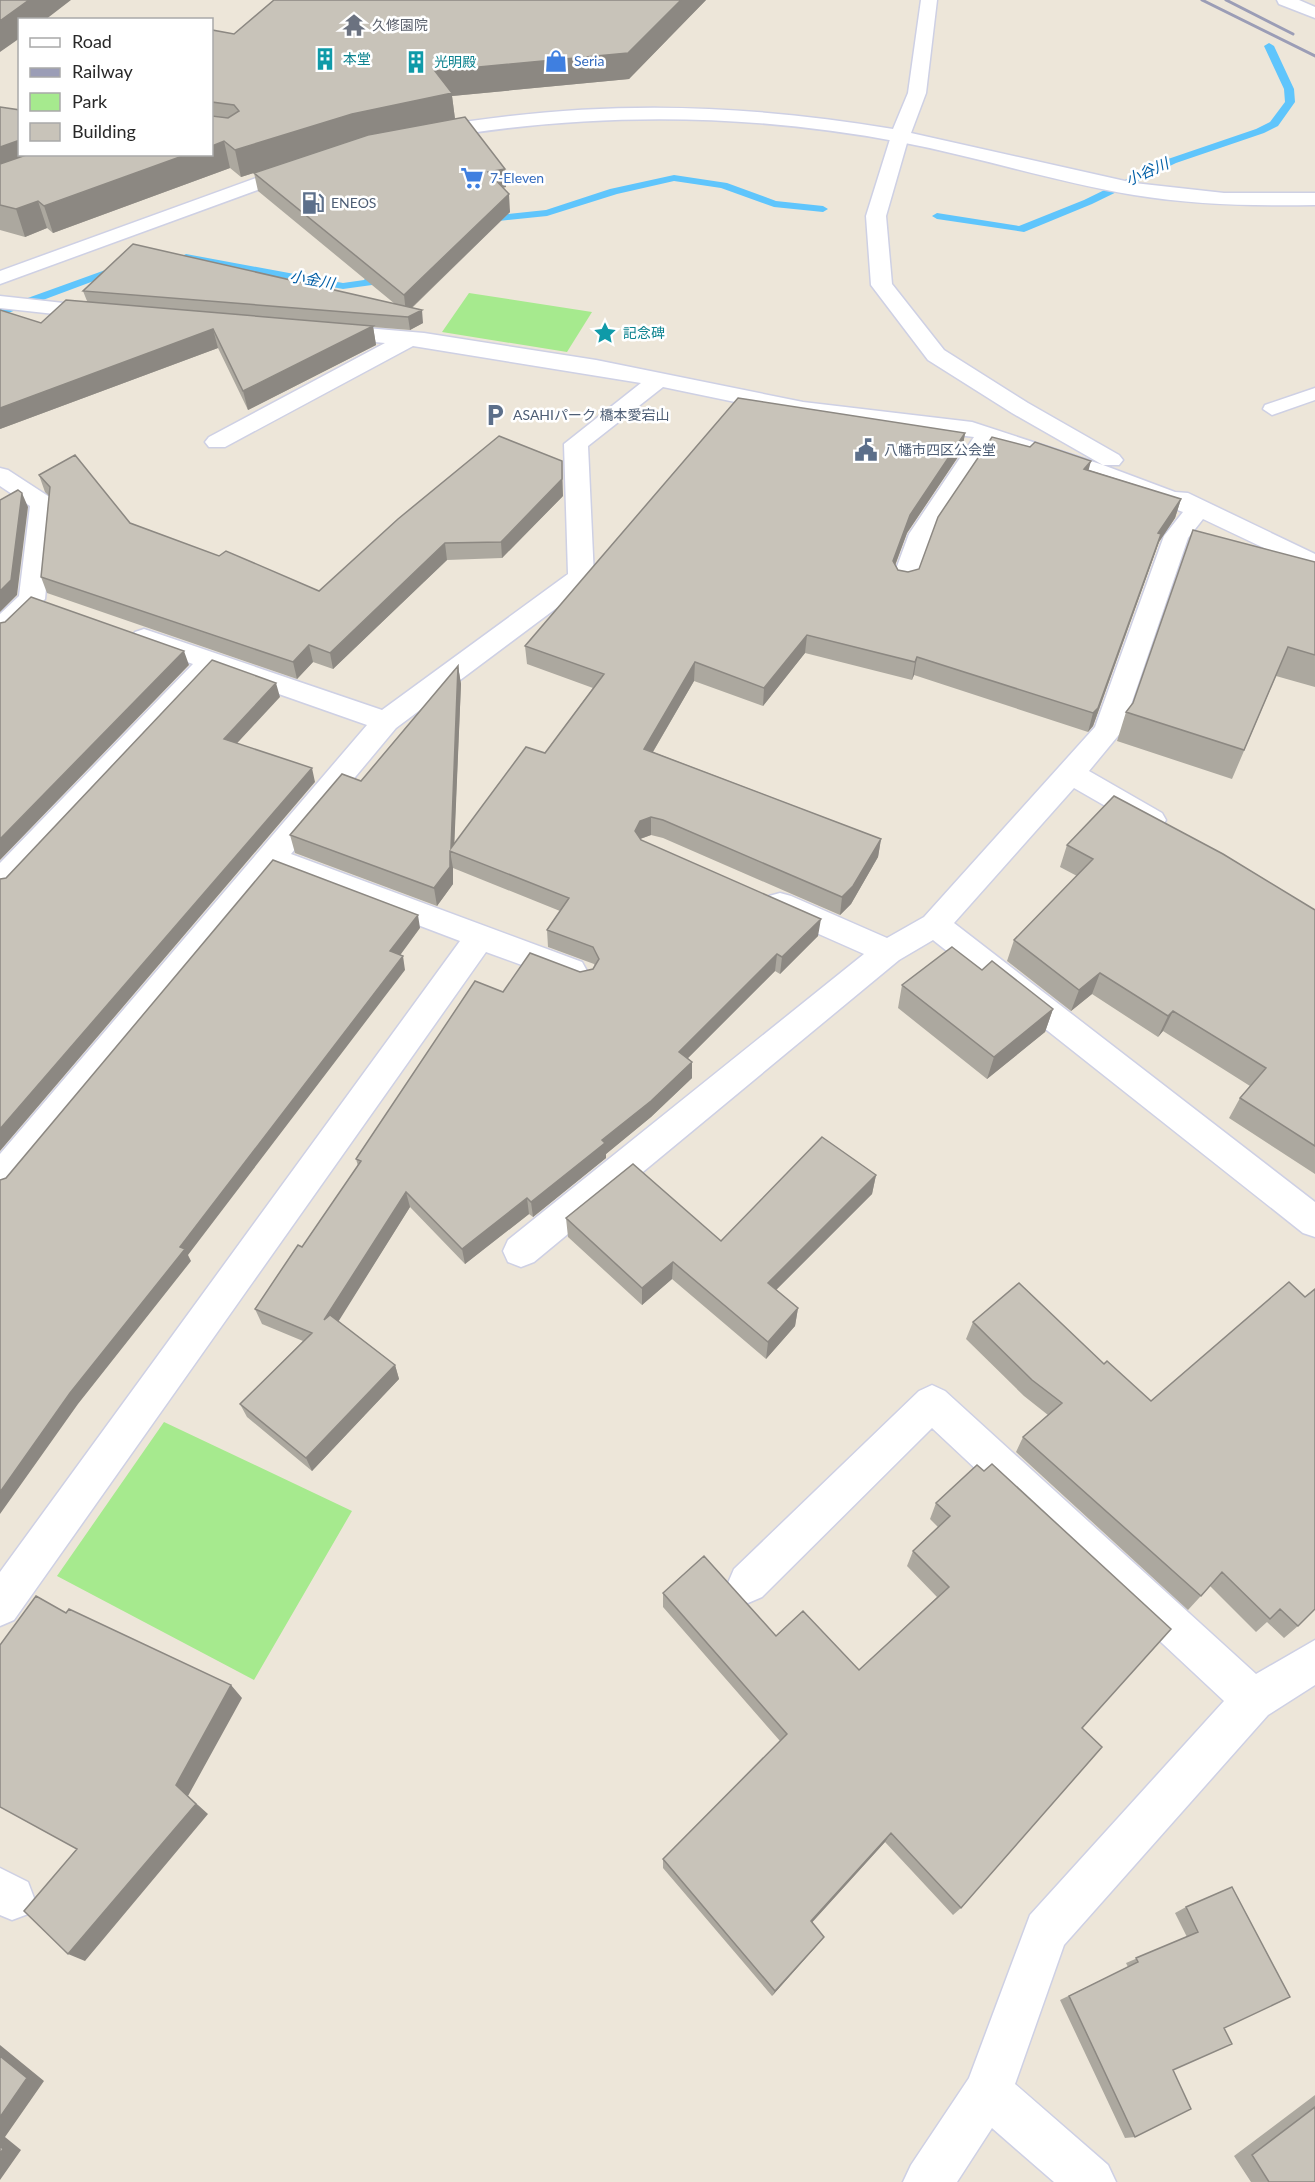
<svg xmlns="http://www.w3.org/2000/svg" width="1315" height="2182" font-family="Lato,'Noto Sans JP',sans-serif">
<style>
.green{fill:#a6ea8e}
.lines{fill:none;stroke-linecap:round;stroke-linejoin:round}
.stream{fill:#5fc5fc;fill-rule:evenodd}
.service-casing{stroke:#ced0e4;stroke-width:3}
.minor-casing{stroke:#ced0e4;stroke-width:3}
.tertiary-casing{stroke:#ced0e4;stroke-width:3}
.service{fill:#fff;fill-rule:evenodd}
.minor{fill:#fff;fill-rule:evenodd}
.tertiary{fill:#fff;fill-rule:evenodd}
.rail{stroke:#9b9db6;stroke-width:3}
.wall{fill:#aca89f}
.shaded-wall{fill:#8c8882}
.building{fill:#c8c3b9;stroke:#8c8882;stroke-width:1.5}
.labels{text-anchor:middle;stroke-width:5;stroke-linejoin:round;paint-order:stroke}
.far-worship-label{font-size:14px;fill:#5b616d;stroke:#fff;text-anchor:start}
.far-culture-label{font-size:14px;fill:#0d838f;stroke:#fff;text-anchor:start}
.far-shop-label{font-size:14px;fill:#366cbe;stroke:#fff;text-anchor:start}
.far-service-label{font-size:14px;fill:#4e5e75;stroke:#fff;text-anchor:start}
.far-water-label{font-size:15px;font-style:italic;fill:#005ea6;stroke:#fff}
</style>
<rect width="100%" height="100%" fill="#ede6d9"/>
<!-- green -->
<path class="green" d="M 469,293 L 592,312 L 567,352 L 442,332 Z
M 164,1422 L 352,1511 L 254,1680 L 57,1576 Z"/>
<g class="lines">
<!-- stream -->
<path class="stream" d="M 1269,43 L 1274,46 L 1294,89 L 1295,102 L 1278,126 L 1264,133 L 1176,163 L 1092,204 L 1024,232 L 937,219 L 932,216 L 937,213 L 1019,226 L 1084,200 L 1168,159 L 1256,129 L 1270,122 L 1285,102 L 1284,89 L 1264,46 Z
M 674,175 L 727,183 L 776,201 L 823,206 L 828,209 L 823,212 L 774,207 L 721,188 L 674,181 L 617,194 L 547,216 L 480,223 L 475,220 L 480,217 L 546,210 L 610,189 Z
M 186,254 L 343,283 L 364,280 L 379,262 L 389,264 L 372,285 L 343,289 L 182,259 L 180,257 Z
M 122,264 L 128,267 L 126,269 L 0,316 L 0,308 Z"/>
<!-- service casing -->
<g class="service-casing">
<path id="service" d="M 1315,388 L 1315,400 L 1272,415 L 1263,409 L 1265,405 Z"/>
</g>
<!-- minor casing -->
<g class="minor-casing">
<path id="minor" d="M 900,130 L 909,136 L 886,216 L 892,284 L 944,350 L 1028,403 L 1119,455 L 1123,460 L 1119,465 L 1103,465 L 1175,492 L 1188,493 L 1315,554 L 1315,572 L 1203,519 L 1188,538 L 1122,731 L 1089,771 L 1162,813 L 1166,820 L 1162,827 L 1152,830 L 1142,827 L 1074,788 L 954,923 L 1315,1202 L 1315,1237 L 1303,1233 L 933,940 L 899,960 L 534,1262 L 521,1267 L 508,1262 L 503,1251 L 508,1240 L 864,954 L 769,912 L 765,904 L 769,896 L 780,893 L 791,896 L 887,938 L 924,917 L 1095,727 L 1164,536 L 1183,512 L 993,444 L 933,534 L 918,580 L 914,586 L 905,588 L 896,586 L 892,580 L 909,534 L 974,437 L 803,416 L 663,387 L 588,446 L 594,577 L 590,583 L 396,728 L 291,854 L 582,962 L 587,971 L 582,980 L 571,983 L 486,952 L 14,1620 L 0,1626 L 0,1572 L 460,941 L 276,871 L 12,1189 L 0,1194 L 0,1154 L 367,725 L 216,672 L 11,890 L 0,893 L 0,863 L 193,664 L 135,644 L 131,638 L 135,632 L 144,629 L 153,632 L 382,710 L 568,574 L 564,444 L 641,383 L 413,346 L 225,447 L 209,447 L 205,442 L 209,437 L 385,343 L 323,337 L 320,332 L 323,327 L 331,325 L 424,333 L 596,360 L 803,402 L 972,422 L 1103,465 L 1012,413 L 928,360 L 871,285 L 866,216 L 891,136 Z
M 0,296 L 100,307 L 108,308 L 111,313 L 108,318 L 100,319 L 0,308 Z
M 0,468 L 8,470 L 51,498 L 54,503 L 45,599 L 9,635 L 0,638 L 0,614 L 19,596 L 30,506 L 0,486 Z
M 932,1385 L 945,1391 L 1256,1674 L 1315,1640 L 1315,1685 L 1268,1715 L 1064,1945 L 1015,2084 L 1108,2165 L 1116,2182 L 1054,2182 L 992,2128 L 957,2182 L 903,2182 L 911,2165 L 969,2078 L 1030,1915 L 1224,1701 L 932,1428 L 762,1597 L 748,1603 L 734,1597 L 728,1583 L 734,1569 L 919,1391 Z
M 0,1868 L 28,1882 L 34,1898 L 28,1914 L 12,1920 L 0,1915 Z"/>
</g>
<!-- tertiary casing -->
<g class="tertiary-casing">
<path id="tertiary" d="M 921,0 L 937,0 L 926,93 L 911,133 L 1134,183 L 1224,193 L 1315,193 L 1315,205 C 1255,206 1194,205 1134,195 C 1055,182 979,157 900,142 C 742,112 585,112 427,140 L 418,134 L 427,128 C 589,100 732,102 893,129 L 908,93 Z
M 1277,0 L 1299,0 L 1315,7 L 1315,18 L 1279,4 Z
M 300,162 L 307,164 L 310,168 L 307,172 L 0,284 L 0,271 Z"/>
</g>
<!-- service -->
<use href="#service" class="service"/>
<!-- minor -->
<use href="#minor" class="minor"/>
<!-- tertiary -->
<use href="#tertiary" class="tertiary"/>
<!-- rail -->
<path class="rail" d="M 1202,0 L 1315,56
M 1226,0 L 1293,34"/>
</g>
<!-- wall -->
<path class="wall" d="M 274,0 L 706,0 L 629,79 L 452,96 L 455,119 L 506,187 L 502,188 L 510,212 L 412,308 L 423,323 L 410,330 L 373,327 L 376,345 L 248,410 L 218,348 L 0,429 L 0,310 L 41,323 L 87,301 L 83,291 L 395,304 L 258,191 L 254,173 L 270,168 L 241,177 L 230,168 L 53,233 L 47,228 L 25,237 L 0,230 L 0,107 L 20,154 L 212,154 L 212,30 L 234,34 Z
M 965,433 L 962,451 L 907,533 L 895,565 L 898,570 L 908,572 L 919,569 L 1089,470 L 1181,499 L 1175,518 L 1159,542 L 1093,726 L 1088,732 L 914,675 L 912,680 L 805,653 L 763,706 L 694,681 L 653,752 L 881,839 L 878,857 L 851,904 L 840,915 L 663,838 L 651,835 L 640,839 L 641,840 L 818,936 L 780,974 L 775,971 L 688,1058 L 692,1062 L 692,1078 L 651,1117 L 606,1154 L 606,1158 L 533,1217 L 529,1214 L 465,1264 L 410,1207 L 338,1321 L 395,1365 L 399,1379 L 312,1471 L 247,1417 L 240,1404 L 303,1341 L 262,1324 L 255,1309 L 302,1247 L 358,1166 L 356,1159 L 503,992 L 593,969 L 595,966 L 594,964 L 548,947 L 547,930 L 560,911 L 453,868 L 453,884 L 437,906 L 295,853 L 290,835 L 361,781 L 458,666 L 461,684 L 454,843 L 545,753 L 593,688 L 527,664 L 525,646 Z
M 39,475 L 130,523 L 219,556 L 319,591 L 563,496 L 502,558 L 447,560 L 333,669 L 313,662 L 297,679 L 47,593 L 41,577 L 49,496 L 45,492 Z
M 1315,562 L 1315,687 L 1276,676 L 1232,779 L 1117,741 L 1126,712 Z
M 1067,845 L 1315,910 L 1315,1174 L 1229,1118 L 1240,1098 L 1250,1086 L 1163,1031 L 1158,1037 L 1092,994 L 1071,1011 L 1007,961 L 1014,940 L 1077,876 L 1060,867 Z
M 982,970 L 1053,1009 L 1045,1032 L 987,1079 L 898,1008 L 902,985 Z
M 876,1175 L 872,1194 L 776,1290 L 798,1308 L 795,1326 L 766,1359 L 672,1279 L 642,1305 L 568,1237 L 566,1218 L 721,1241 Z
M 1305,1297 L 1298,1626 L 1284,1638 L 1267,1622 L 1256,1632 L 1210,1586 L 1188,1610 L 1016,1452 L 1023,1437 L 1048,1415 L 1024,1396 L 966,1339 L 973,1322 L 1104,1364 L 1151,1401 Z
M 977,1465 L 1082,1728 L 961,1908 L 953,1915 L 885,1842 L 812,1922 L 824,1937 L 819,1943 L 772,1996 L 663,1868 L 663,1859 L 780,1741 L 663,1607 L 663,1593 L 776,1636 L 859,1670 L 937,1597 L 907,1566 L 913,1551 L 938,1527 L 930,1519 L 936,1503 Z
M 1232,1887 L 1224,2028 L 1173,2070 L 1135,2137 L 1125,2138 L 1060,2000 L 1128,1967 L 1126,1963 L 1187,1937 L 1175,1913 L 1186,1907 Z
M 1315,2095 L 1315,2182 L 1251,2182 L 1234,2156 Z"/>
<!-- shaded-wall -->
<path class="shaded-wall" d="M 29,0 L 71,0 L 45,20 L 20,20 L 20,38 L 0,52 L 0,21 Z
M 681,0 L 706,0 L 629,79 L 452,96 L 455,119 L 356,141 L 241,177 L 235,150 L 435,71 Z
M 20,140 L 20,154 L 61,154 L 0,177 L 0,147 Z
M 224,141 L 230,168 L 53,233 L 44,206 L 188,154 L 212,154 L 212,146 Z
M 505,169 L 506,187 L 489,190 L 488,172 Z
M 509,194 L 510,212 L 406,313 L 404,295 Z
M 38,201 L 47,228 L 25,237 L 16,209 Z
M 422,310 L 423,323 L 410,330 L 408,317 Z
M 373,326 L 376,345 L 248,410 L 243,391 Z
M 213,329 L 218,348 L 0,429 L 0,408 Z
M 965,433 L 962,451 L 907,533 L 890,579 L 893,561 L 910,515 Z
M 562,461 L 563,496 L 502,558 L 501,542 Z
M 1091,461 L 1086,480 L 1084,469 Z
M 22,493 L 28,507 L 17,595 L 0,612 L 0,591 Z
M 1181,499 L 1175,518 L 1159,542 L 1093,726 L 1088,732 L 1093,713 L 1158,533 Z
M 445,543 L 447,560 L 333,669 L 330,653 Z
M 807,635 L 805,653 L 763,706 L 764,688 Z
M 309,645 L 313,662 L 297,679 L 293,662 Z
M 184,651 L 189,665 L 0,860 L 0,839 Z
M 917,657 L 914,675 L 912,680 L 915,662 Z
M 695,662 L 694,681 L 644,767 L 644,749 Z
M 458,666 L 461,684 L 454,852 L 451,848 Z
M 276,683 L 280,697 L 228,753 L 224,739 Z
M 312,768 L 315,782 L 0,1151 L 0,1129 Z
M 651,817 L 651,835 L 640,839 L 635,831 L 640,821 Z
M 881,839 L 878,857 L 851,904 L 840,915 L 842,897 Z
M 450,851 L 453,868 L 453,884 L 437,906 L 434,888 Z
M 418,915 L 420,928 L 393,965 L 390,951 Z
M 821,919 L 818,936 L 780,974 L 782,957 Z
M 777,954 L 775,971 L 678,1068 L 679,1052 Z
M 403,956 L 405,970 L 188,1255 L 191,1261 L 78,1404 L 0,1514 L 0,1492 L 70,1393 L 180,1247 Z
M 1100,973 L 1092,994 L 1071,1011 L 1079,990 Z
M 1053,1009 L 1045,1032 L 987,1079 L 994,1057 Z
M 1173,1011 L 1163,1031 L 1158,1037 L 1168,1016 Z
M 692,1062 L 692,1078 L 651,1117 L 606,1154 L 606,1158 L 533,1217 L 531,1202 Z
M 876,1175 L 872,1194 L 766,1300 L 768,1283 Z
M 406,1192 L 410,1207 L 330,1335 L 324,1320 Z
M 527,1198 L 529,1214 L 465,1264 L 462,1249 Z
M 673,1262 L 672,1279 L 642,1305 L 642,1288 Z
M 798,1308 L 795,1326 L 766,1359 L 768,1342 Z
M 395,1365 L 399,1379 L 312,1471 L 306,1458 Z
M 231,1685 L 242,1698 L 188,1796 L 208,1814 L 85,1961 L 68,1954 L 176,1785 Z
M 891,1833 L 885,1842 L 807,1928 L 811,1921 Z
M 824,1937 L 819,1943 L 772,1996 L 775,1991 Z
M 0,2045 L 44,2081 L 5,2137 L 21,2150 L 0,2180 Z"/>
<!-- building -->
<path class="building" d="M 0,0 L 29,0 L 0,21 Z
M 274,0 L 681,0 L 628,53 L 435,71 L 452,93 L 352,114 L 235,150 L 224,141 L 212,146 L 212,116 L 228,118 L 239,111 L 234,105 L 212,102 L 212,30 L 234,34 Z
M 0,107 L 20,110 L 20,140 L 0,147 Z
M 465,117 L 505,169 L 488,172 L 509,194 L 404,295 L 254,173 L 368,135 Z
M 29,154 L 188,154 L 44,206 L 38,201 L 16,209 L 0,205 L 0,164 Z
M 133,244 L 422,310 L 408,317 L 83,291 Z
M 66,300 L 373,326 L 243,391 L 213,329 L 0,408 L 0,310 L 41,323 Z
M 738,398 L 965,433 L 910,515 L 893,561 L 898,570 L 908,572 L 919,569 L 938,517 L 992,437 L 1030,447 L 1035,442 L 1091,461 L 1084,469 L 1181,499 L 1158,533 L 1161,534 L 1098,708 L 1093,713 L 917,657 L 915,662 L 807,635 L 764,688 L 695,662 L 644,749 L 881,839 L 853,886 L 842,897 L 663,820 L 651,817 L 640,821 L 635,831 L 641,840 L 821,919 L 782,957 L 777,954 L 679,1052 L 692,1062 L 651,1101 L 602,1140 L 605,1143 L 531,1202 L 527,1198 L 462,1249 L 406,1192 L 324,1320 L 330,1315 L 395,1365 L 306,1458 L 240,1404 L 312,1333 L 255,1309 L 298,1245 L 302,1247 L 361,1161 L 356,1159 L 475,981 L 503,992 L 530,953 L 580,972 L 593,969 L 599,959 L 593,947 L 547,930 L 569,898 L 450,851 L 450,867 L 434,888 L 290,835 L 342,774 L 361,781 L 458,666 L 451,848 L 526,747 L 545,753 L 604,674 L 525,646 Z
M 499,436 L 562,461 L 562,479 L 501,542 L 445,543 L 330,653 L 309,645 L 293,662 L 41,577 L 50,487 L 39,475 L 75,455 L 130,523 L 219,556 L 226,551 L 319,591 L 398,519 Z
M 18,490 L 22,493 L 11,580 L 0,591 L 0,500 Z
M 1193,530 L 1315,562 L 1315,655 L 1288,647 L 1244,750 L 1126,712 L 1133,703 Z
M 31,597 L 184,651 L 0,839 L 0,623 L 5,622 Z
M 212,660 L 276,683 L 224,739 L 312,768 L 0,1129 L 0,879 L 6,878 Z
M 1114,796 L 1223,854 L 1315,910 L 1315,1146 L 1240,1098 L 1266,1068 L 1173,1011 L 1168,1016 L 1100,973 L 1079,990 L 1014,940 L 1093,859 L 1067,845 Z
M 273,860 L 418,915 L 390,951 L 403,956 L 180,1247 L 185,1249 L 70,1393 L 0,1492 L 0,1180 L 6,1178 Z
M 952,947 L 982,970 L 992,961 L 1053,1009 L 994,1057 L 902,985 Z
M 822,1137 L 876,1175 L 768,1283 L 798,1308 L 768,1342 L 673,1262 L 642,1288 L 566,1218 L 633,1164 L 721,1241 Z
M 1289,1282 L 1305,1297 L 1315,1289 L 1315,1609 L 1298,1626 L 1280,1609 L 1270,1619 L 1222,1572 L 1201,1596 L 1023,1437 L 1062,1403 L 1032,1380 L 973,1322 L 1019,1283 L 1104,1364 L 1107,1361 L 1151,1401 Z
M 992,1464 L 1171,1629 L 1082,1728 L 1102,1747 L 961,1908 L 891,1833 L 811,1921 L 824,1937 L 775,1991 L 663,1859 L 787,1734 L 663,1593 L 704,1556 L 776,1636 L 803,1611 L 859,1670 L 949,1587 L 913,1551 L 950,1516 L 936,1503 L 977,1465 L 984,1471 Z
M 36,1596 L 66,1613 L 69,1609 L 231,1685 L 176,1785 L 196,1804 L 68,1954 L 24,1911 L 77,1849 L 0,1807 L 0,1645 Z
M 1232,1887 L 1290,1997 L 1224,2028 L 1232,2044 L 1173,2070 L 1191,2109 L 1135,2137 L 1069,1996 L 1138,1962 L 1136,1958 L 1198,1932 L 1186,1907 Z
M 0,2056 L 27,2078 L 0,2117 Z
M 1315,2107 L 1315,2182 L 1269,2182 L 1252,2155 Z
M 0,2146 L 3,2149 L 0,2154 Z"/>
<!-- icons -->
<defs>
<g id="temple-bare" transform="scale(1.8)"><path d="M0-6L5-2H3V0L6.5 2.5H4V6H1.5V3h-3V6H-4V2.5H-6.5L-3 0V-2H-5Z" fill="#6b7280" stroke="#fff" stroke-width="2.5" paint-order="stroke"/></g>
<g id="building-bare" transform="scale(1.8)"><path d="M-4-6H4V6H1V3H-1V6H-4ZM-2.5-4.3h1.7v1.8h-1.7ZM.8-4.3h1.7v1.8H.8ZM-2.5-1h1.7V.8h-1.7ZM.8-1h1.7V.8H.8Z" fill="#0f9aa8" stroke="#fff" stroke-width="2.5" paint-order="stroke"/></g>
<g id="shop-bare" transform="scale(1.8)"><path d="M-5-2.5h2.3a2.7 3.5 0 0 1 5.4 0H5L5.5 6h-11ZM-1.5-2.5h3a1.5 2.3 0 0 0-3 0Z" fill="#3f7fe0" stroke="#fff" stroke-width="2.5" paint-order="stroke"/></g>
<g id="supermarket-bare" transform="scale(1.8)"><path d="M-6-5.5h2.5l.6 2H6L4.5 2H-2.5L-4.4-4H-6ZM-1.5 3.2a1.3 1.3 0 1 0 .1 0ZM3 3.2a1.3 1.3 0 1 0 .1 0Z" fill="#3f7fe0" stroke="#fff" stroke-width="2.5" paint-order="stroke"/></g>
<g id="fuel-bare" transform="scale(1.8)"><path d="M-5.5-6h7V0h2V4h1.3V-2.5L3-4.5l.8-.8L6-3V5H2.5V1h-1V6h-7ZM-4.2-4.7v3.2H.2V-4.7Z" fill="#5c6f8a" stroke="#fff" stroke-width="2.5" paint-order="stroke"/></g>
<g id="sight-bare" transform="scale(1.8)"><path d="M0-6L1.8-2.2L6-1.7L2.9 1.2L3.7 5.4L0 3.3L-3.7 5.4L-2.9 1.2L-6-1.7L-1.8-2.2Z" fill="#0f9aa8" stroke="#fff" stroke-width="2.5" paint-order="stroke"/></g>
<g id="parking-bare" transform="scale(1.8)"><path d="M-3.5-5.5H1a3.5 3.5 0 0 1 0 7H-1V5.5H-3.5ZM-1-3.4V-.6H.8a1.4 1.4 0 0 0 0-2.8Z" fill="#5c6f8a" stroke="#fff" stroke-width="2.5" paint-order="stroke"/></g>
<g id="civic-bare" transform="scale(1.8)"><path d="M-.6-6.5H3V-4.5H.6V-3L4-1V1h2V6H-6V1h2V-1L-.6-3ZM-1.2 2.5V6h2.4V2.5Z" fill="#5c6f8a" stroke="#fff" stroke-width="2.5" paint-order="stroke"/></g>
</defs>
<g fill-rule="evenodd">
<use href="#temple-bare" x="354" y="25"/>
<use href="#building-bare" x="325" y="59"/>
<use href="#shop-bare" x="556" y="61"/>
<use href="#building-bare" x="416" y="62"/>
<use href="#supermarket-bare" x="472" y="178"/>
<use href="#fuel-bare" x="313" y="203"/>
<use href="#sight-bare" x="605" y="333"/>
<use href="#parking-bare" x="495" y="415"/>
<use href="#civic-bare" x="866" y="450"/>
</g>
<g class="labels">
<!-- far-worship labels -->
<g class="far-worship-label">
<text x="372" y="30">久修園院</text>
</g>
<!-- far-culture labels -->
<g class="far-culture-label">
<text x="343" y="64">本堂</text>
<text x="434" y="67">光明殿</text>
<text x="623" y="338">記念碑</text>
</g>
<!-- far-shop labels -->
<g class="far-shop-label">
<text x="574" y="66">Seria</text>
<text x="490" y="183">7-Eleven</text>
</g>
<!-- far-service labels -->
<g class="far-service-label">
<text x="331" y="208">ENEOS</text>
<text x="513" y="420">ASAHIパーク 橋本愛宕山</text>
<text x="884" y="455">八幡市四区公会堂</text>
</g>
<!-- far-water labels -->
<g class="far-water-label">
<text transform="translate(1147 172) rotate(-24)" y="5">小谷川</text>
<text transform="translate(312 280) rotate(10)" y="5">小金川</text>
</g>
</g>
<!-- legend -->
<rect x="18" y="18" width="195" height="138" fill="#ffffff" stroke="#a9a9a9" stroke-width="1.5"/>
<rect x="30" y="38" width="30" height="9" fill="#ffffff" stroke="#a9a9a9" stroke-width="1.5"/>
<text x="72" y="48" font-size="18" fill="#292929">Road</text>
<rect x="30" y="68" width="30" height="9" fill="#9b9db6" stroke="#a9a9a9" stroke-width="1.5"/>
<text x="72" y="78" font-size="18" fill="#292929">Railway</text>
<rect x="30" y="93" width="30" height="18" fill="#a6ea8e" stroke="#a9a9a9" stroke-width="1.5"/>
<text x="72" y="108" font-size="18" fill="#292929">Park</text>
<rect x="30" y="123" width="30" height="18" fill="#c8c3b9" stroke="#a9a9a9" stroke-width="1.5"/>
<text x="72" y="138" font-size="18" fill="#292929">Building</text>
</svg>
